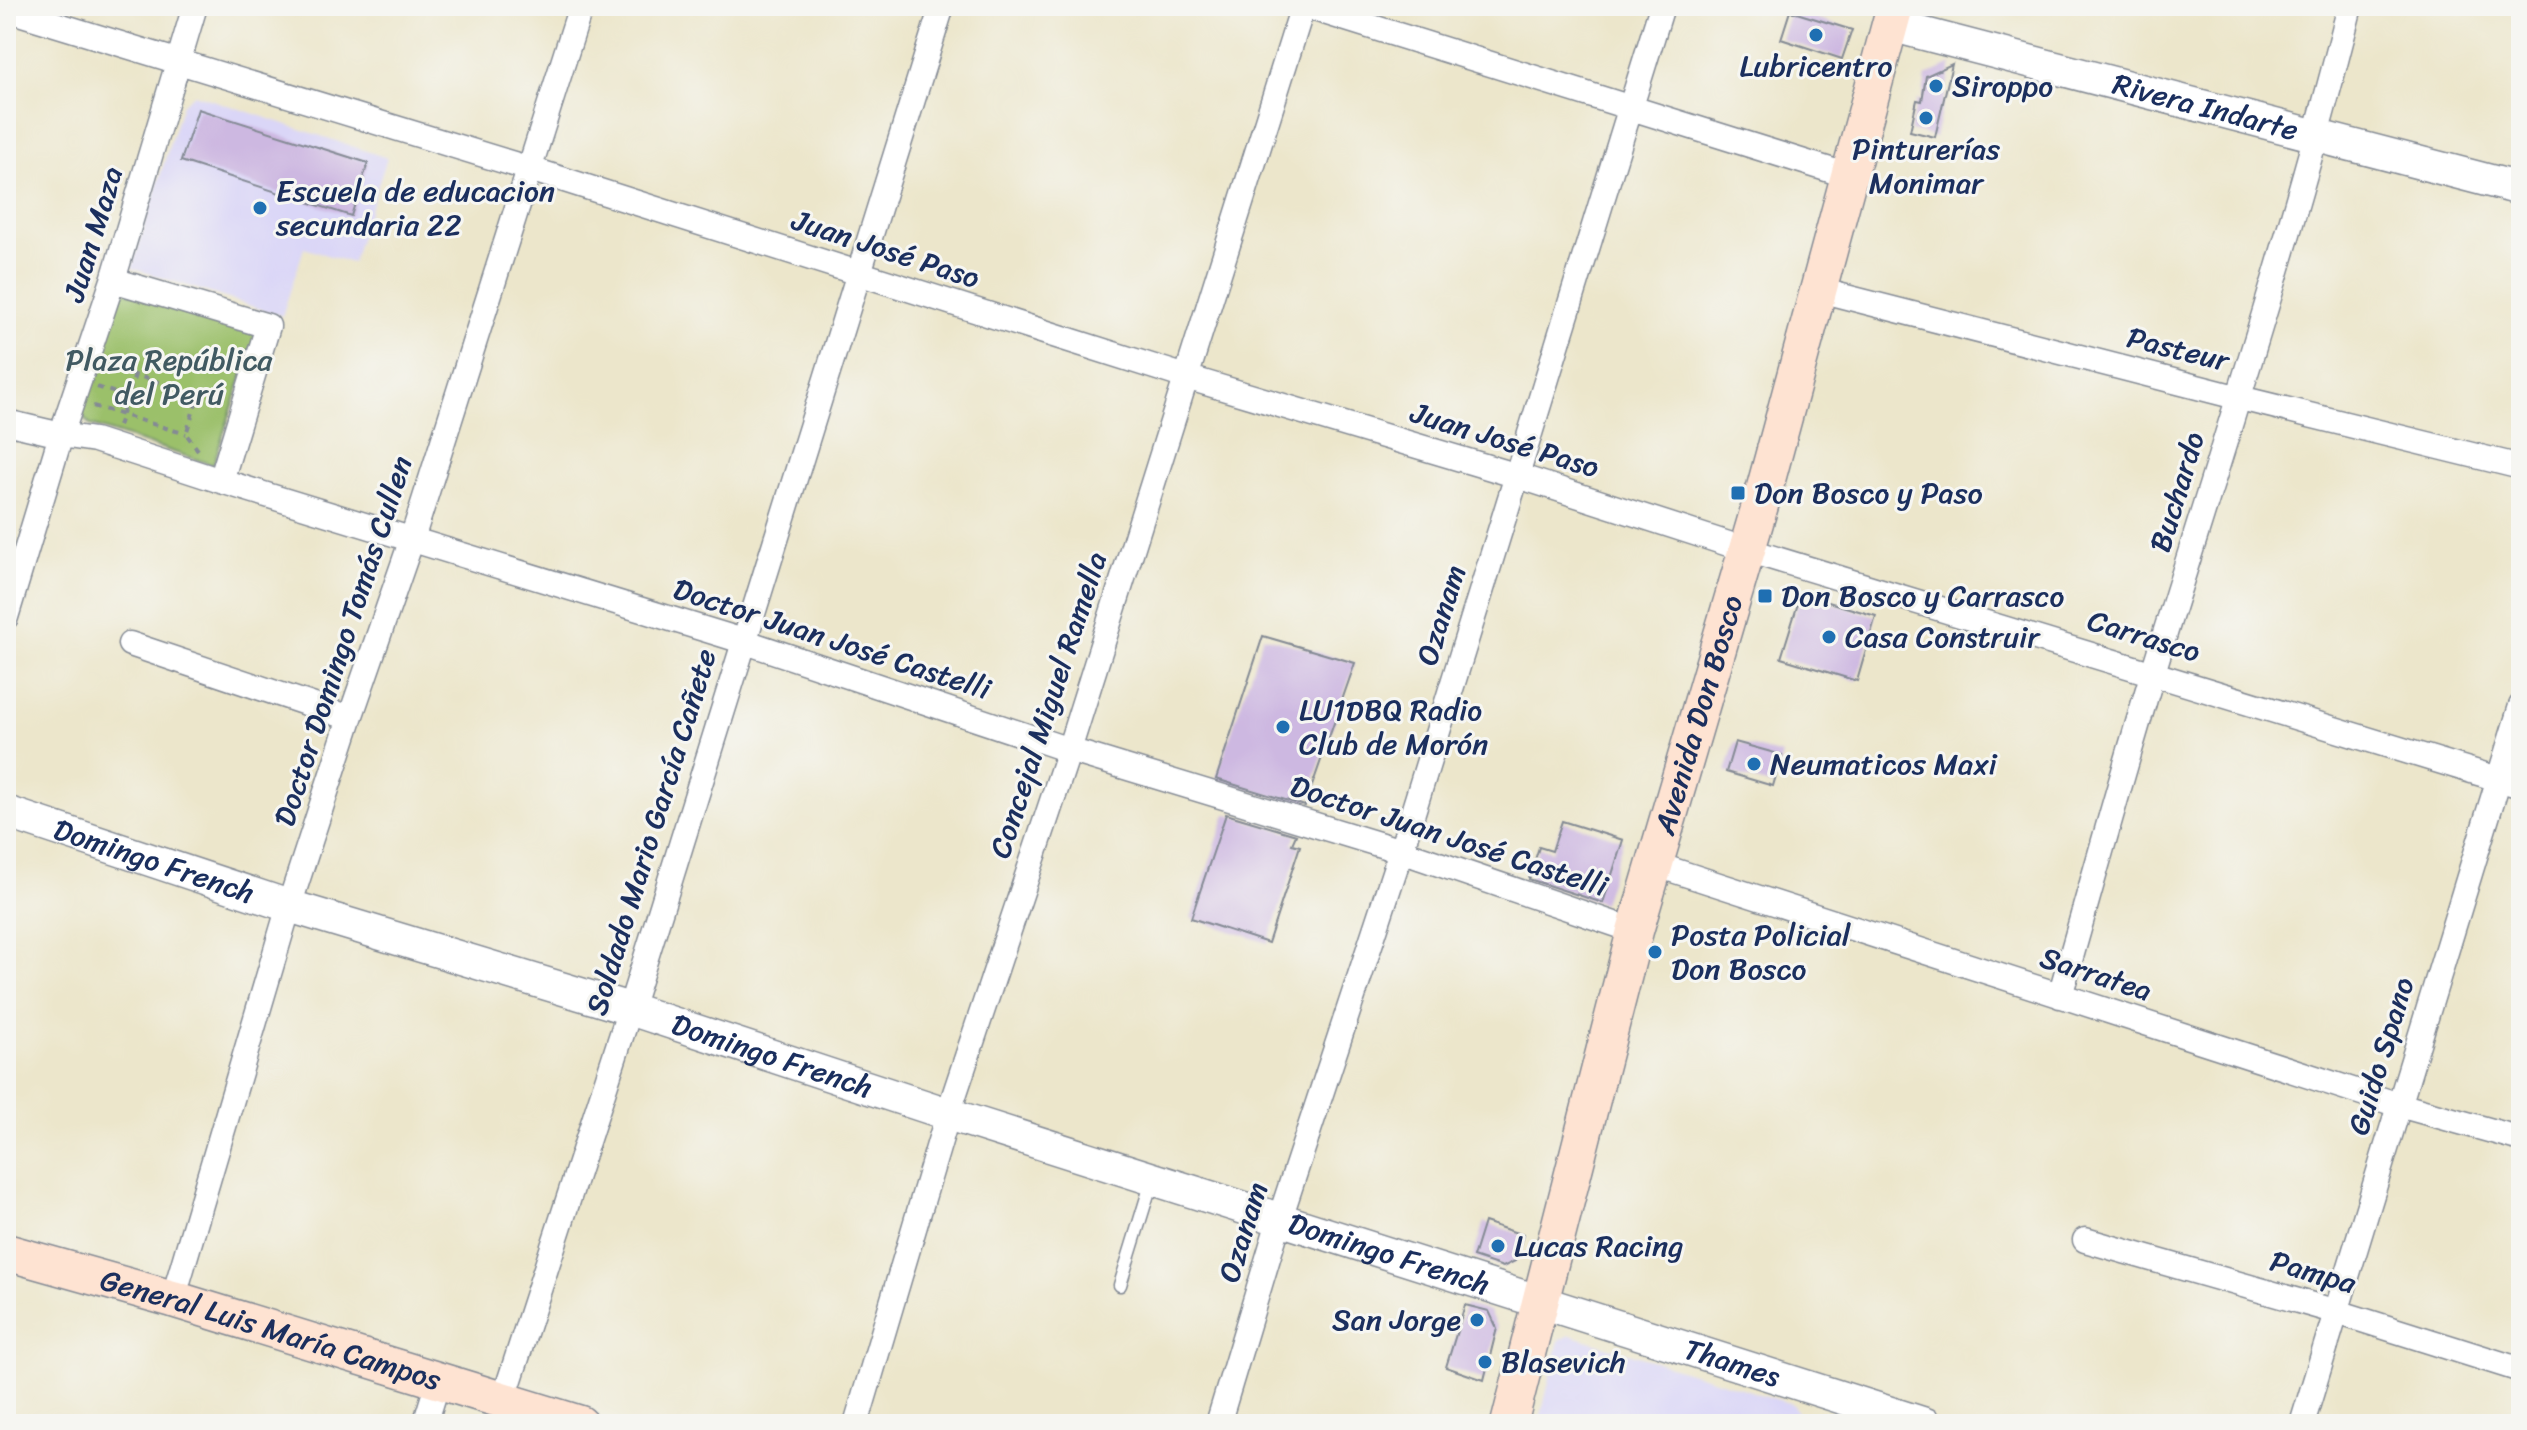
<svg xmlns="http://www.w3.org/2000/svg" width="2527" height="1430" font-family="Sriracha,sans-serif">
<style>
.built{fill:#dad6f7}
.green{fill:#9bc06a;stroke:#5b7864;stroke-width:2}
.building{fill:#cdb8e1}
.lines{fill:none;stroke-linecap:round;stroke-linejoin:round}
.service-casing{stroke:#848a94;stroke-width:15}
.minor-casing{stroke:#848a94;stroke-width:27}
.tertiary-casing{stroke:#848a94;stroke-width:35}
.secondary-casing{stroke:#848a94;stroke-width:39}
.path{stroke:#848a94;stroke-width:4;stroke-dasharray:6 6;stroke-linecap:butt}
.service{stroke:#fff;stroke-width:12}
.minor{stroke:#fff;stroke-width:24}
.tertiary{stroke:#fff;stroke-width:32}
.secondary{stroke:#fee3d2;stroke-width:36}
.poi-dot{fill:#1f6fb2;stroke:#f6f6f2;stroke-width:3}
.labels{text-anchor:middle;stroke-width:6;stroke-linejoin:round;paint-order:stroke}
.poi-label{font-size:30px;fill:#1b2f5e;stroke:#f6f6f2;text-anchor:start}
.street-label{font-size:30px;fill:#1b2f5e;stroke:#f6f6f2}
.park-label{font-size:30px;fill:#415a62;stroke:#f6f6f2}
</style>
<rect width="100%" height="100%" fill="#f6f6f2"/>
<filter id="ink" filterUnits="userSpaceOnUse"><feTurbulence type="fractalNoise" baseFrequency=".0125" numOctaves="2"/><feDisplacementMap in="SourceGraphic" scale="16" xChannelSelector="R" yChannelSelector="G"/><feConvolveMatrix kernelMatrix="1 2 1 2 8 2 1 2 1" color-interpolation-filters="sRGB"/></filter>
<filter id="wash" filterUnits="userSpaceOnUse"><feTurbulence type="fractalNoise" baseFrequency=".006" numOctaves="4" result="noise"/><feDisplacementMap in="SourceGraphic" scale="32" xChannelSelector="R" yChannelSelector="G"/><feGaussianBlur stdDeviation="1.8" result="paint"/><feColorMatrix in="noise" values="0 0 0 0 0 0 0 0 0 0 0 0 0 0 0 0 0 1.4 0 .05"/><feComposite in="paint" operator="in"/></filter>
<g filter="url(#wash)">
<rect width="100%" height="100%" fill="#ece6cb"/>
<!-- built -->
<path class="built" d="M 194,94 L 387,158 L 352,263 L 304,248 L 282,316 L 132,268 L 182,104 Z
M 1570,1335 L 1792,1404 L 1804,1424 L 1539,1424 L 1559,1340 Z"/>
<!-- green -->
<path class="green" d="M 122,290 L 257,334 L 213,465 L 90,425 L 81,415 Z"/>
<g id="blocks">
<!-- building -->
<path class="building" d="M 1790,11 L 1852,30 L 1842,59 L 1781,39 Z
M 1952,64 L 1935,137 L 1910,131 L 1917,100 L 1922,101 L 1926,76 Z
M 198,109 L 368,163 L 351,216 L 181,161 Z
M 1801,594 L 1876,616 L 1857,681 L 1781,658 Z
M 1263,636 L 1355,663 L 1305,806 L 1216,779 Z
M 1735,742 L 1782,755 L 1773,786 L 1726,772 Z
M 1226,814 L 1296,835 L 1292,844 L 1300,846 L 1268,943 L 1191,918 Z
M 1562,821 L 1623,840 L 1603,903 L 1529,879 L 1539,847 L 1552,851 Z
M 1484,1222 L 1523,1235 L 1515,1261 L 1503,1267 L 1473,1257 Z
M 1465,1305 L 1489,1311 L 1497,1328 L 1484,1380 L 1446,1367 Z"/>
</g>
</g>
<g filter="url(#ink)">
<use href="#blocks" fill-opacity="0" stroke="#848a94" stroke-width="2"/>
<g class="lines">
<!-- service casing -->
<g class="service-casing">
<path id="service" d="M 1120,1285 L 1152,1181"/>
</g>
<!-- minor casing -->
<g class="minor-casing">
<path id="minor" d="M 1305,6 L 1849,176
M 6,9 L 530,169 L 1186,377 L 1518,476 L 1747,550 L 2521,786
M 113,280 L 268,326 L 221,481
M 1819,290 L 2240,398 L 2521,467
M 6,422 L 61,435 L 95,440 L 221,481 L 743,641 L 1069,750 L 1401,851 L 1635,931
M 6,617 L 61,435 L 113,280 L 195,6
M 130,644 L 350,718
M 1654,864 L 2399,1105 L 2521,1139
M 2060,996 C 2091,887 2121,778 2154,669 C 2222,449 2294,230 2350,6
M 2085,1240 L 2337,1312 L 2521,1370
M 173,1299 L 289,906 L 350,718 L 412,539 L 581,6
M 503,1401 L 630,1009 L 942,6
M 425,1424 L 438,1382
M 856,1424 L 948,1114 L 1069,750 L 1303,6
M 1218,1424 L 1280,1218 L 1401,851 L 1662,6
M 2302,1424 L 2521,706"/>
</g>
<!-- tertiary casing -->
<g class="tertiary-casing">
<g id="tertiary">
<path id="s1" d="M 1890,25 L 2521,189"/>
<path id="s2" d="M 6,812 L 289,906 L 630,1009 L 948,1114 L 1925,1424"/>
</g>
</g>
<!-- secondary casing -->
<g class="secondary-casing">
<g id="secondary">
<path id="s3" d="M 6,1252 L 173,1299 L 580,1424"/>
<path id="s4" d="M 1509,1424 L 1635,931 L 1761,502 L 1895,6"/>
</g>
</g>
<!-- path -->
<path class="path" d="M 108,367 L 222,401
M 97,387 L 128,397
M 93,406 L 186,434
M 118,426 L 135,375
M 198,450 L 186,434 L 199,394"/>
<!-- service -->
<use href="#service" class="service"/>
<!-- minor -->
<use href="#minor" class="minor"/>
<!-- tertiary -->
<use href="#tertiary" class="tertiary"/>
<!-- secondary -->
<use href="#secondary" class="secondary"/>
</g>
</g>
<!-- markers -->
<g class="poi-dot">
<circle cx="1816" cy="35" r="8"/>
<circle cx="1936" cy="86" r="8"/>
<circle cx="1926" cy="118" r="8"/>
<circle cx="260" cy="208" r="8"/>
<rect x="1730" y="485" width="16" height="16" rx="4"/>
<rect x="1757" y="588" width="16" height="16" rx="4"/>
<circle cx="1829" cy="637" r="8"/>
<circle cx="1283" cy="727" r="8"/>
<circle cx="1754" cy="764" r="8"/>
<circle cx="1655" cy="952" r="8"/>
<circle cx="1498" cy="1246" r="8"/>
<circle cx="1477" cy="1320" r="8"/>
<circle cx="1485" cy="1362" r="8"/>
</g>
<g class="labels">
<!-- poi labels -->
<g class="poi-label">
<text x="1816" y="76" text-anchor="middle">Lubricentro</text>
<text x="1952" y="96">Siroppo</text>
<text x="1926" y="159" text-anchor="middle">Pinturerías<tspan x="1926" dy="34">Monimar</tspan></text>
<text x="276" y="201">Escuela de educacion<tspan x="276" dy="34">secundaria 22</tspan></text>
<text x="1754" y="503">Don Bosco y Paso</text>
<text x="1781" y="606">Don Bosco y Carrasco</text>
<text x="1845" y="647">Casa Construir</text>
<text x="1299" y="720">LU1DBQ Radio<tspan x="1299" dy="34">Club de Morón</tspan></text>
<text x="1770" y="774">Neumaticos Maxi</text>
<text x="1671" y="945">Posta Policial<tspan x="1671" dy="34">Don Bosco</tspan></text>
<text x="1514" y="1256">Lucas Racing</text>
<text x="1461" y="1330" text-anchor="end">San Jorge</text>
<text x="1501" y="1372">Blasevich</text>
</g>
<!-- street labels -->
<g class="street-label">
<text dy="10" stroke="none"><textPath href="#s1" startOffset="326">Rivera Indarte</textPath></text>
<text transform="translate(93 234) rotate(-73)" y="10">Juan Maza</text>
<text transform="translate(886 249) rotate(18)" y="10">Juan José Paso</text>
<text transform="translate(2178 349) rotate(14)" y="10">Pasteur</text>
<text transform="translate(1505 440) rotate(17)" y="10">Juan José Paso</text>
<text transform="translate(2177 492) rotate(-73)" y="10">Buchardo</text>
<text transform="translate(1441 615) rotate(-73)" y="10">Ozanam</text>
<text transform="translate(2144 636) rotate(17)" y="10">Carrasco</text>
<text transform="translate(832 639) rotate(18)" y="10">Doctor Juan José Castelli</text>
<text transform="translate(343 641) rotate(-72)" y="10">Doctor Domingo Tomás Cullen</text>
<text transform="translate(1048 705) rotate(-72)" y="10">Concejal Miguel Ramella</text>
<text dy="10" stroke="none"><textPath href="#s4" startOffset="734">Avenida Don Bosco</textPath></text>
<text transform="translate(651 832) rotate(-73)" y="10">Soldado Mario García Cañete</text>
<text transform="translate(1449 836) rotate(18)" y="10">Doctor Juan José Castelli</text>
<text dy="10" stroke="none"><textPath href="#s2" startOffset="156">Domingo French</textPath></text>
<text transform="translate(2096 974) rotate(18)" y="10">Sarratea</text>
<text dy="10" stroke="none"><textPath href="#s2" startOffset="804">Domingo French</textPath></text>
<text transform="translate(2381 1056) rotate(-73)" y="10">Guido Spano</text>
<text transform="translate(1243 1232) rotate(-73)" y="10">Ozanam</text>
<text dy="10" stroke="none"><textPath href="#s2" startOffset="1452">Domingo French</textPath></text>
<text transform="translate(2313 1272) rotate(16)" y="10">Pampa</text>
<text dy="10" stroke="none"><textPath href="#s3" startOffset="276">General Luis María Campos</textPath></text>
<text dy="10" stroke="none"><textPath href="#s2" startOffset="1812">Thames</textPath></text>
</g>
<!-- park labels -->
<g class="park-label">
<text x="169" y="370">Plaza República<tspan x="169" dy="34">del Perú</tspan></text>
</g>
</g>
<!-- margin -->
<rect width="2527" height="1430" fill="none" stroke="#f6f6f2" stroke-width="32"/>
</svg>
